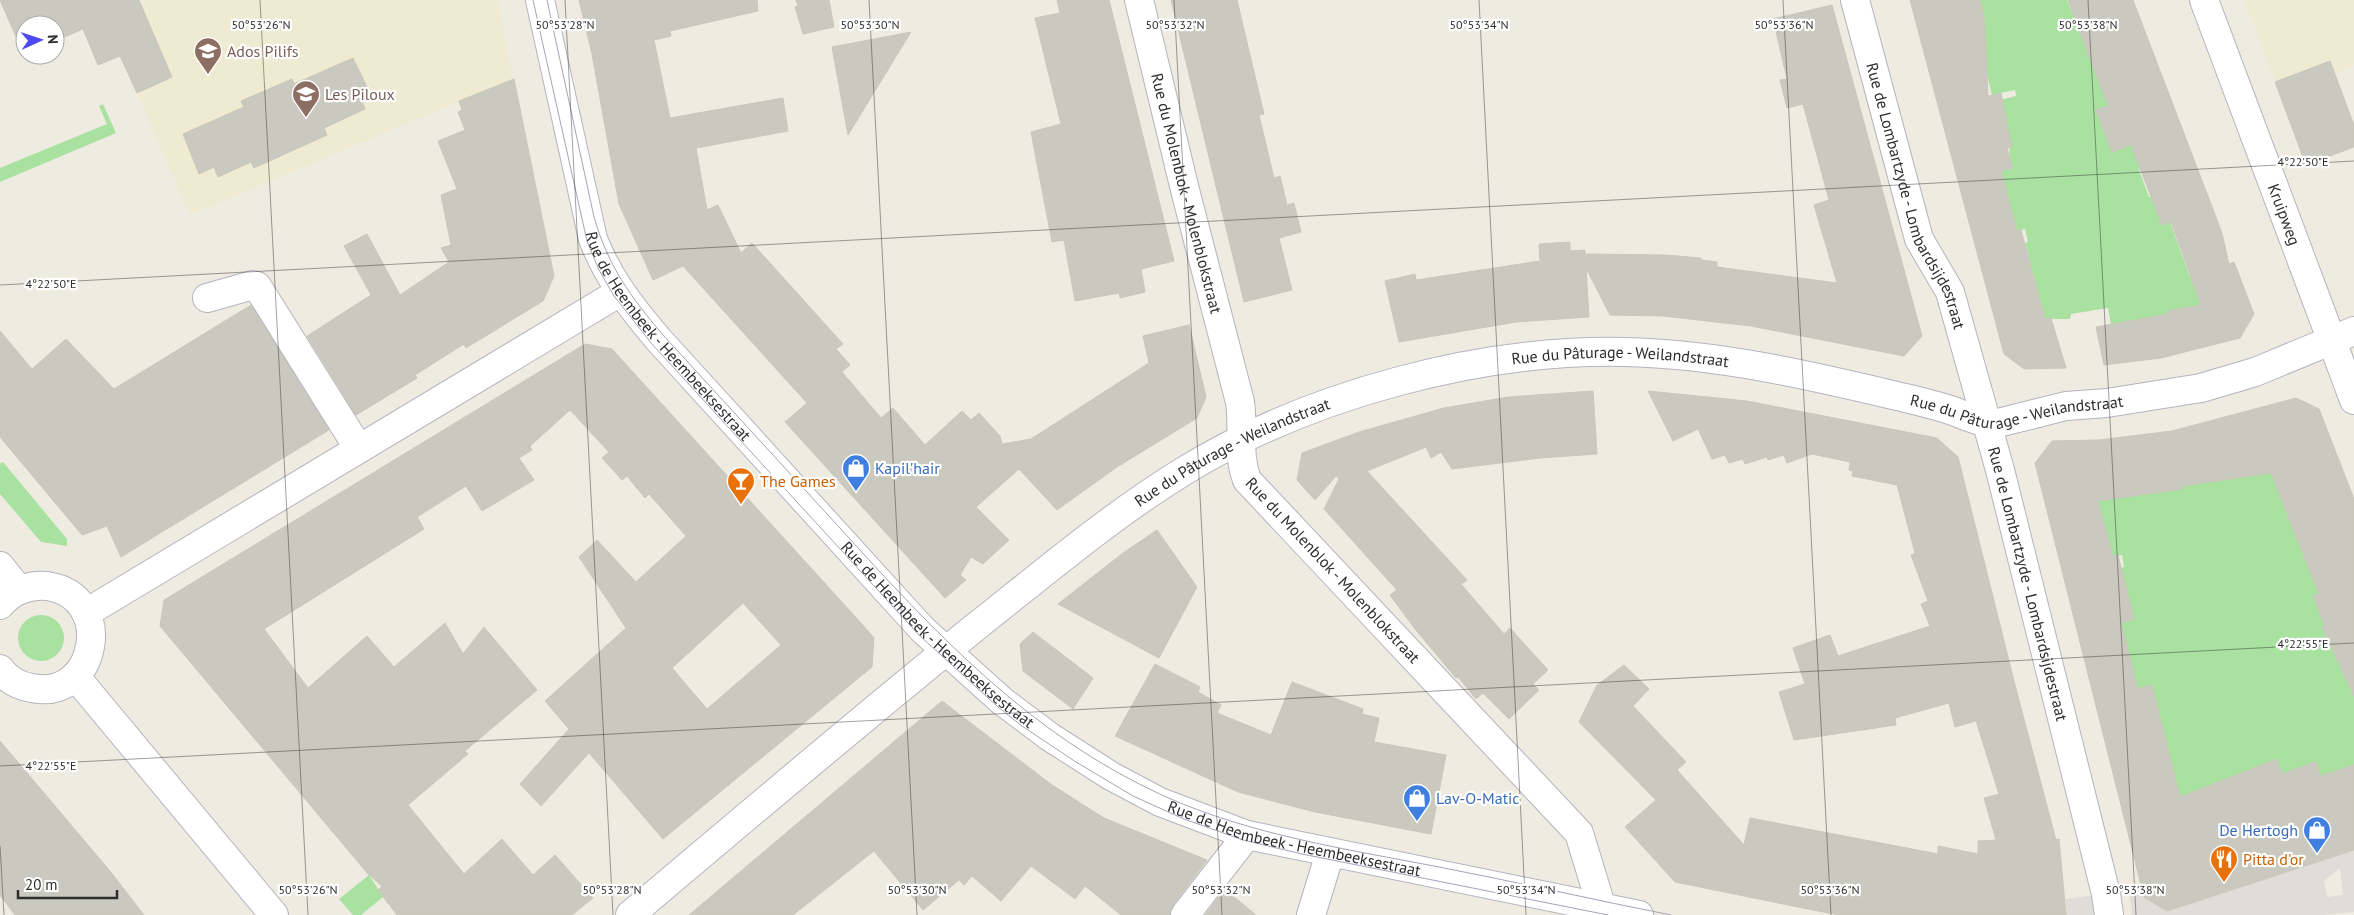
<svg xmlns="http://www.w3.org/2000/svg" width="2354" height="915" font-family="'PT Sans',sans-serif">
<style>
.education{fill:#eeebd2}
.green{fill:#a9e1a1}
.plaza{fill:#deddd8;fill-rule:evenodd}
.building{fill:#cac9bf;stroke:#cac7ba;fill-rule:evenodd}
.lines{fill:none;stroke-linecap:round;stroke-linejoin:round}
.minor-casing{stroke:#b4b4c0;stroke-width:30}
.minor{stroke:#fff;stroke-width:28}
.tram{stroke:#a5a3b6;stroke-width:1}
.ticks{fill:none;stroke:#2d2d2d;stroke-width:1;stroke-opacity:0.45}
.labels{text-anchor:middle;stroke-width:4.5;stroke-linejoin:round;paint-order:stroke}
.education-label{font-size:16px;fill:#785e54;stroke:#fff;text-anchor:start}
.street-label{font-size:16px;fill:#2d2d2d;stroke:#fff}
.shop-label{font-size:16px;fill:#366cbe;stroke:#fff;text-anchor:start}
.food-label{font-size:16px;fill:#c56008;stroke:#fff;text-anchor:start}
.ticks-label{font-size:12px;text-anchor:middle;fill:#2d2d2d;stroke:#fff;stroke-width:4.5;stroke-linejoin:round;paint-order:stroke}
</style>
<rect width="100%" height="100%" fill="#eeebe1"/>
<!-- education -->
<path class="education" d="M 149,0 L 497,0 L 513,79 L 190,215 L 105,19 Z
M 2244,0 L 2354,0 L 2354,65 L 2283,102 Z"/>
<!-- green -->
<path class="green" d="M 1976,0 L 2067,0 L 2072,12 L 2076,12 L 2127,98 L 2096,111 L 2112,152 L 2131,145 L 2150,166 L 2139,170 L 2149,197 L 2152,197 L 2170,222 L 2190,277 L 2195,276 L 2201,305 L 2168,311 L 2168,316 L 2111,325 L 2108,308 L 2071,314 L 2070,319 L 2045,319 L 2025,243 L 2028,242 L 2025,229 L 2017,231 L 2001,171 L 2011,168 L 2009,147 L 2012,148 L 2000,100 L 2016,96 L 2015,90 L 1992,95 L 1974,23 L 1985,20 L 1980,2 Z
M 103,104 L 116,133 L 0,182 L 0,168 L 107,124 L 99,106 Z
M 2286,453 L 2281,498 L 2302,552 L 2324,592 L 2313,597 L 2325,625 L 2354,662 L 2341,668 L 2354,696 L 2354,780 L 2311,779 L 2247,771 L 2210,785 L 2185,828 L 2152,686 L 2138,689 L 2121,623 L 2134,619 L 2126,587 L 2115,570 L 2124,567 L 2122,555 L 2111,557 L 2085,482 L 2181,477 Z
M 3,462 L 67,539 L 67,546 L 41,542 L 0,494 L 0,464 Z
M18 638a23 23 0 1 1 46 0a23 23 0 1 1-46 0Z
M 369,875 L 383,897 L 361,915 L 353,915 L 339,899 Z"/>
<!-- plaza -->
<path class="plaza" d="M 2354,850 L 2354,912 L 2324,915 L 2129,915 L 2132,914 L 2129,891 L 2141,889 L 2144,897 L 2167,911 ZM 2340,868 L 2343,895 L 2327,897 L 2324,881 Z
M 2119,892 L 2121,915 L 2066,915 L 2065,899 Z"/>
<!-- building -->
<path class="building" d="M 0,0 L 139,0 L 172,77 L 137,93 L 120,56 L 98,65 L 83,29 L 55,41 L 55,25 L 25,25 L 24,55 Z
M 579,0 L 757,0 L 758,11 L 670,31 L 671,36 L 654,40 L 670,118 L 783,98 L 788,131 L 696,148 L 707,210 L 718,205 L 741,253 L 752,243 L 843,344 L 836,349 L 850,365 L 842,372 L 881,418 L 893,408 L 925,445 L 962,411 L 971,420 L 979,413 L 1000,436 L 1002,444 L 1031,439 L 1149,363 L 1143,336 L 1189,325 L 1206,397 L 1197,418 L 1117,467 L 1057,510 L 1019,469 L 976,507 L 1009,540 L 983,564 L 971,557 L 960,575 L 966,580 L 945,598 L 785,422 L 807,403 L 683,266 L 653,280 L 619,204 L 592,54 Z
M 796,0 L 829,0 L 834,27 L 803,34 L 795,7 L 798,6 Z
M 1057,0 L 1109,0 L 1174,261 L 1141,269 L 1145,292 L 1120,298 L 1119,293 L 1075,301 L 1064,240 L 1052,242 L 1031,132 L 1061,124 L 1035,18 L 1060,13 Z
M 1171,0 L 1237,0 L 1264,114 L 1259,115 L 1274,178 L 1280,176 L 1287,205 L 1294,203 L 1301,232 L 1279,238 L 1292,290 L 1244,302 Z
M 1910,0 L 1980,0 L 1984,15 L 1988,96 L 2001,93 L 2012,148 L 2007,147 L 2012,168 L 2001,171 L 2017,231 L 2021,230 L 2045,319 L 2051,318 L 2066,368 L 2024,369 L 2004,354 Z
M 2068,0 L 2133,0 L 2222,233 L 2229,264 L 2234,262 L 2254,314 L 2240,338 L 2161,358 L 2104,365 L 2096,327 L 2168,314 L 2168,311 L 2201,305 L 2171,222 L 2162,225 L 2131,145 L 2112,152 L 2096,110 L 2108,106 Z
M 1832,5 L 1922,336 L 1904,356 L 1751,326 L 1663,316 L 1610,315 L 1586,268 L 1589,317 L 1516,322 L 1399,342 L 1385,281 L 1415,274 L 1416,280 L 1540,261 L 1539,244 L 1570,242 L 1570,251 L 1585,250 L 1585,254 L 1665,255 L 1701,258 L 1701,260 L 1717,262 L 1717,267 L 1837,283 L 1814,205 L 1829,200 L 1803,104 L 1787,108 L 1780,80 L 1787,79 L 1773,19 Z
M 911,32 L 848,135 L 832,47 Z
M 353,58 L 368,89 L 359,94 L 365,109 L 324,128 L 327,135 L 254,168 L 251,162 L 218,177 L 214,167 L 199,174 L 183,134 L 244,107 L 241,101 L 292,79 L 294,84 Z
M 2330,61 L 2354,125 L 2354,147 L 2306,165 L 2275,82 Z
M 514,79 L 554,276 L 543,301 L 466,348 L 464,344 L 415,375 L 417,378 L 356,415 L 307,336 L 371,295 L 344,246 L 367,234 L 400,295 L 449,262 L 441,248 L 451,245 L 441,195 L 457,189 L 438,141 L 465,130 L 458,112 L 462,110 L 459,101 Z
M 251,305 L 329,430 L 121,557 L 107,526 L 82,535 L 0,437 L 0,331 L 32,369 L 66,339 L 114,389 Z
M 585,344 L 612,349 L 861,623 L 874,638 L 872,667 L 663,839 L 589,753 L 541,806 L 520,784 L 569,729 L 545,701 L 626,628 L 579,557 L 597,540 L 636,582 L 686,536 L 649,494 L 645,498 L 627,476 L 622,480 L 602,458 L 609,452 L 570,410 L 530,446 L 532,450 L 519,458 L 534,480 L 482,511 L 466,486 L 417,517 L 424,529 L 264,629 L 308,688 L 367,636 L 394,667 L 445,623 L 463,654 L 484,627 L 537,690 L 465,751 L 468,754 L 408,805 L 464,874 L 502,839 L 533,875 L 555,855 L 593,898 L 572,915 L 397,915 L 378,890 L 382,886 L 368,874 L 160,626 L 164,600 ZM 743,603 L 781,645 L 707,709 L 672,668 Z
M 1593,391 L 1597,454 L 1540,458 L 1452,469 L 1441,452 L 1431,458 L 1426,447 L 1367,471 L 1467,580 L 1461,584 L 1504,634 L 1510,628 L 1548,670 L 1533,684 L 1539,690 L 1509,719 L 1483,693 L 1476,699 L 1458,677 L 1456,678 L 1415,629 L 1390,595 L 1397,590 L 1324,509 L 1339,479 L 1336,476 L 1315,500 L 1297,480 L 1302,453 L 1359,432 L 1444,408 L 1508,397 Z
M 1648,391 L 1747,401 L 1937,438 L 1958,457 L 2015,685 L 2056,840 L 2059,839 L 2066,915 L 1839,915 L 1803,908 L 1675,882 L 1625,827 L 1656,800 L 1579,722 L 1597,685 L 1624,665 L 1649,689 L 1633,706 L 1686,762 L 1677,770 L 1744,845 L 1750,818 L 1938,854 L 1938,846 L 1978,854 L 1978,841 L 1996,840 L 1984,798 L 1999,794 L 1976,721 L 1955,727 L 1949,703 L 1895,718 L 1896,725 L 1794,740 L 1779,692 L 1805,684 L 1793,648 L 1830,635 L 1838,656 L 1930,626 L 1921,604 L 1928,601 L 1911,555 L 1915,553 L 1897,485 L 1852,476 L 1853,471 L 1849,470 L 1850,462 L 1812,454 L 1787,463 L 1784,455 L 1768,460 L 1767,457 L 1745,464 L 1743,459 L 1729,463 L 1725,455 L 1712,459 L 1698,429 L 1673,441 Z
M 2296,398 L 2319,409 L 2354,499 L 2354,696 L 2322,627 L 2325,626 L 2313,596 L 2319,594 L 2271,473 L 2183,486 L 2183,489 L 2098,501 L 2113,557 L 2118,555 L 2134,619 L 2121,623 L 2138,689 L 2152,685 L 2180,797 L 2277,759 L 2282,774 L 2316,762 L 2321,776 L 2354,765 L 2354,850 L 2167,911 L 2144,897 L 2035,463 L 2052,441 L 2099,440 L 2172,431 Z
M 1157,530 L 1197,587 L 1159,658 L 1058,604 L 1123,553 Z
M 1033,632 L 1093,678 L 1073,709 L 1023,671 L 1020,644 Z
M 1155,664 L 1200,687 L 1198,692 L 1221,705 L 1217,713 L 1271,735 L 1292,682 L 1363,709 L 1362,714 L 1379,718 L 1374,742 L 1446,755 L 1431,834 L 1315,812 L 1238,792 L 1115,736 Z
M 942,701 L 1052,785 L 1104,818 L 1207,860 L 1173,905 L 1170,915 L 1121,915 L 1085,886 L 1075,899 L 1031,866 L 1001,901 L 972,876 L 964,885 L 959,880 L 923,910 L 874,851 L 793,915 L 689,915 Z
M 0,741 L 110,871 L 144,915 L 15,915 L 0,895 Z
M 1225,889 L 1227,891 L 1256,915 L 1205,915 Z"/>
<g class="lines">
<!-- minor casing -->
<g class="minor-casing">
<g id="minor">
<path id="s1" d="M 540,0 L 593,239 C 608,278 631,307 658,339 L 923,630 L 1002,701 L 1050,737 L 1111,776 L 1160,802 L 1247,835 L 1639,915"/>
<path id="s2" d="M 1139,0 L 1185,190 L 1240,402 C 1244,429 1237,454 1247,480 L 1579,833 L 1604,915"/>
<path id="s3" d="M 1855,0 L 1919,239 L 1950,292 L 2000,470 L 2106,894 L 2109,915"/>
<path id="s4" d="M 2204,0 L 2354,400"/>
<path d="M 207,298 L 253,285 L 257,286 L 359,449"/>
<path d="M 0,566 L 19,590"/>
<path d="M 0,605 C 11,591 30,584 47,586 C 117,596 97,702 32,688 C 19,686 8,680 0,669"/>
<path d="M 86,613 L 620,292"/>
<path d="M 75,676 L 274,915"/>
<path id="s5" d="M 630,915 C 745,818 860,720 978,625 C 1045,572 1111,516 1184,471 C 1308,395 1479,349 1624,352 C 1718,354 1809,375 1901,397 C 1918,401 1936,405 1953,411 C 1969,417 1981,423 1998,423 L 2066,406 L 2107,403 L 2201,388 L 2255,372 L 2354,331"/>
<path d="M 1185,915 L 1247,835"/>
<path d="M 1311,915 L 1330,853"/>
</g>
</g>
<!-- minor -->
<use href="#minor" class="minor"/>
<!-- tram -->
<path class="tram" d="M 533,0 L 587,241 L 599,270 L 614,296 L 652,344 L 919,635 L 998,707 L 1022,726 L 1076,762 L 1133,796 L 1184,819 L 1243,840 L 1302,854 L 1608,915
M 547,0 L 594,217 C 608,266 630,296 663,335 C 722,399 780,463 839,527 C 936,634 1030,735 1164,796 C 1251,835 1346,849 1439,867 C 1517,882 1594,900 1671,915"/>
</g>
<!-- ticks -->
<path class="ticks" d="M 260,0 L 308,915M 565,0 L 613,915M 869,0 L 917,915M 1174,0 L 1222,915M 1479,0 L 1526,915M 1783,0 L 1831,915M 2088,0 L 2136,915M 0,285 L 2354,161M 0,766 L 2354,643M 0,846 L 4,915"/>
<!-- icons -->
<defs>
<g id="school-pin" transform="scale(1.4375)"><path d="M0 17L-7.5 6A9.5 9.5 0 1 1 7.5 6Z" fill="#8d6e63" stroke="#fff"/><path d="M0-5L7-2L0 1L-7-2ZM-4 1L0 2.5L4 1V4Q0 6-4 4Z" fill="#fff"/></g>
<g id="shop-pin" transform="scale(1.4375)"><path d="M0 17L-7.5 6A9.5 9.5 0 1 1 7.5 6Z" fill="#3f7fe0" stroke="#fff"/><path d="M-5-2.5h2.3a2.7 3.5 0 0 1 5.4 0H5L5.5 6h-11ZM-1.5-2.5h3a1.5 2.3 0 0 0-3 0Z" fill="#fff"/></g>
<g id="bar-pin" transform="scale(1.4375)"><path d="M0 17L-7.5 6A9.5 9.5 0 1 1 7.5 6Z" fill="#e8710a" stroke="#fff"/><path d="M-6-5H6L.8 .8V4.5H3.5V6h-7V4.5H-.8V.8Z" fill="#fff"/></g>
<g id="restaurant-pin" transform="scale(1.4375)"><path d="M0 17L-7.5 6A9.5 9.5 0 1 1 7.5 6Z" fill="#e8710a" stroke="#fff"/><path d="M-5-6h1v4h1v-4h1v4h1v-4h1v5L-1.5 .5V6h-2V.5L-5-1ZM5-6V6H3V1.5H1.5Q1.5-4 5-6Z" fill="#fff"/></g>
</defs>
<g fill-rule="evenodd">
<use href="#school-pin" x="208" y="51"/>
<use href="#school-pin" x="306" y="94"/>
<use href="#shop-pin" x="856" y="468"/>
<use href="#bar-pin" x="741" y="481"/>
<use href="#shop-pin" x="1417" y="798"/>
<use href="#shop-pin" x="2317" y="830"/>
<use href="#restaurant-pin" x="2224" y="859"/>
</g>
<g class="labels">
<!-- education labels -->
<g class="education-label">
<text x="227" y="57">Ados Pilifs</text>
<text x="325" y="100">Les Piloux</text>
</g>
<!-- street labels -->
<g class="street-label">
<text dy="6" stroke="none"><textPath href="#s2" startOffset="199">Rue du Molenblok - Molenblokstraat</textPath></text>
<text dy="6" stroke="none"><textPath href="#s3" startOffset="206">Rue de Lombartzyde - Lombardsijdestraat</textPath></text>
<text dy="6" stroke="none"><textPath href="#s4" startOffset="229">Kruipweg</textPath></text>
<text dy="6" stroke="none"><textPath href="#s1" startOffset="368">Rue de Heembeek - Heembeeksestraat</textPath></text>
<text dy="6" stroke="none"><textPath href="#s5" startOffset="1168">Rue du Pâturage - Weilandstraat</textPath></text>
<text dy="6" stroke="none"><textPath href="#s5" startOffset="1572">Rue du Pâturage - Weilandstraat</textPath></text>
<text dy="6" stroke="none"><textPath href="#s5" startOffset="762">Rue du Pâturage - Weilandstraat</textPath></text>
<text transform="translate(1333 570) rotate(47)" y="6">Rue du Molenblok - Molenblokstraat</text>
<text dy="6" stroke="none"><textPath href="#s3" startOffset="611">Rue de Lombartzyde - Lombardsijdestraat</textPath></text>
<text dy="6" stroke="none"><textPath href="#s1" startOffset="772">Rue de Heembeek - Heembeeksestraat</textPath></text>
<text dy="6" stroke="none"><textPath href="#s1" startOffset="1192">Rue de Heembeek - Heembeeksestraat</textPath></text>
</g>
<!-- shop labels -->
<g class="shop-label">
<text x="875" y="474">Kapil'hair</text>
<text x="1436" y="804">Lav-O-Matic</text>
<text x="2298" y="836" text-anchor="end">De Hertogh</text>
</g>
<!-- food labels -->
<g class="food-label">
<text x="760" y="487">The Games</text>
<text x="2243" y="865">Pitta d'or</text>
</g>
</g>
<g class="ticks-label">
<text x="261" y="29">50°53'26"N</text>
<text x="565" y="29">50°53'28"N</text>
<text x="870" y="29">50°53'30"N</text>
<text x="1175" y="29">50°53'32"N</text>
<text x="1479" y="29">50°53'34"N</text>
<text x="1784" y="29">50°53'36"N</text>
<text x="2088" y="29">50°53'38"N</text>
<text x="2303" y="166">4°22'50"E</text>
<text x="51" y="288">4°22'50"E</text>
<text x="2303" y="648">4°22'55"E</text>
<text x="51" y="770">4°22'55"E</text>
<text x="308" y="894">50°53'26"N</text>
<text x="612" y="894">50°53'28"N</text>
<text x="917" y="894">50°53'30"N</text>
<text x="1221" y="894">50°53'32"N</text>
<text x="1526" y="894">50°53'34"N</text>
<text x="1830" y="894">50°53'36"N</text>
<text x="2135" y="894">50°53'38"N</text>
</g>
<!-- north arrow -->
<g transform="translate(40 40) rotate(87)"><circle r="24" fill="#ffffff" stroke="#ababab"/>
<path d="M0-4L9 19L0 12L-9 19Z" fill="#4e4af1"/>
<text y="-8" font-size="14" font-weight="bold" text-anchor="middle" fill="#2d2d2d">N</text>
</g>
<!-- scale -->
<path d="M18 890v8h99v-8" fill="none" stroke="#2d2d2d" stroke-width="2.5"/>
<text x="25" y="890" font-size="15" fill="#2d2d2d" stroke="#ffffff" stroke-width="4" paint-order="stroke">20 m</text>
</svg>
